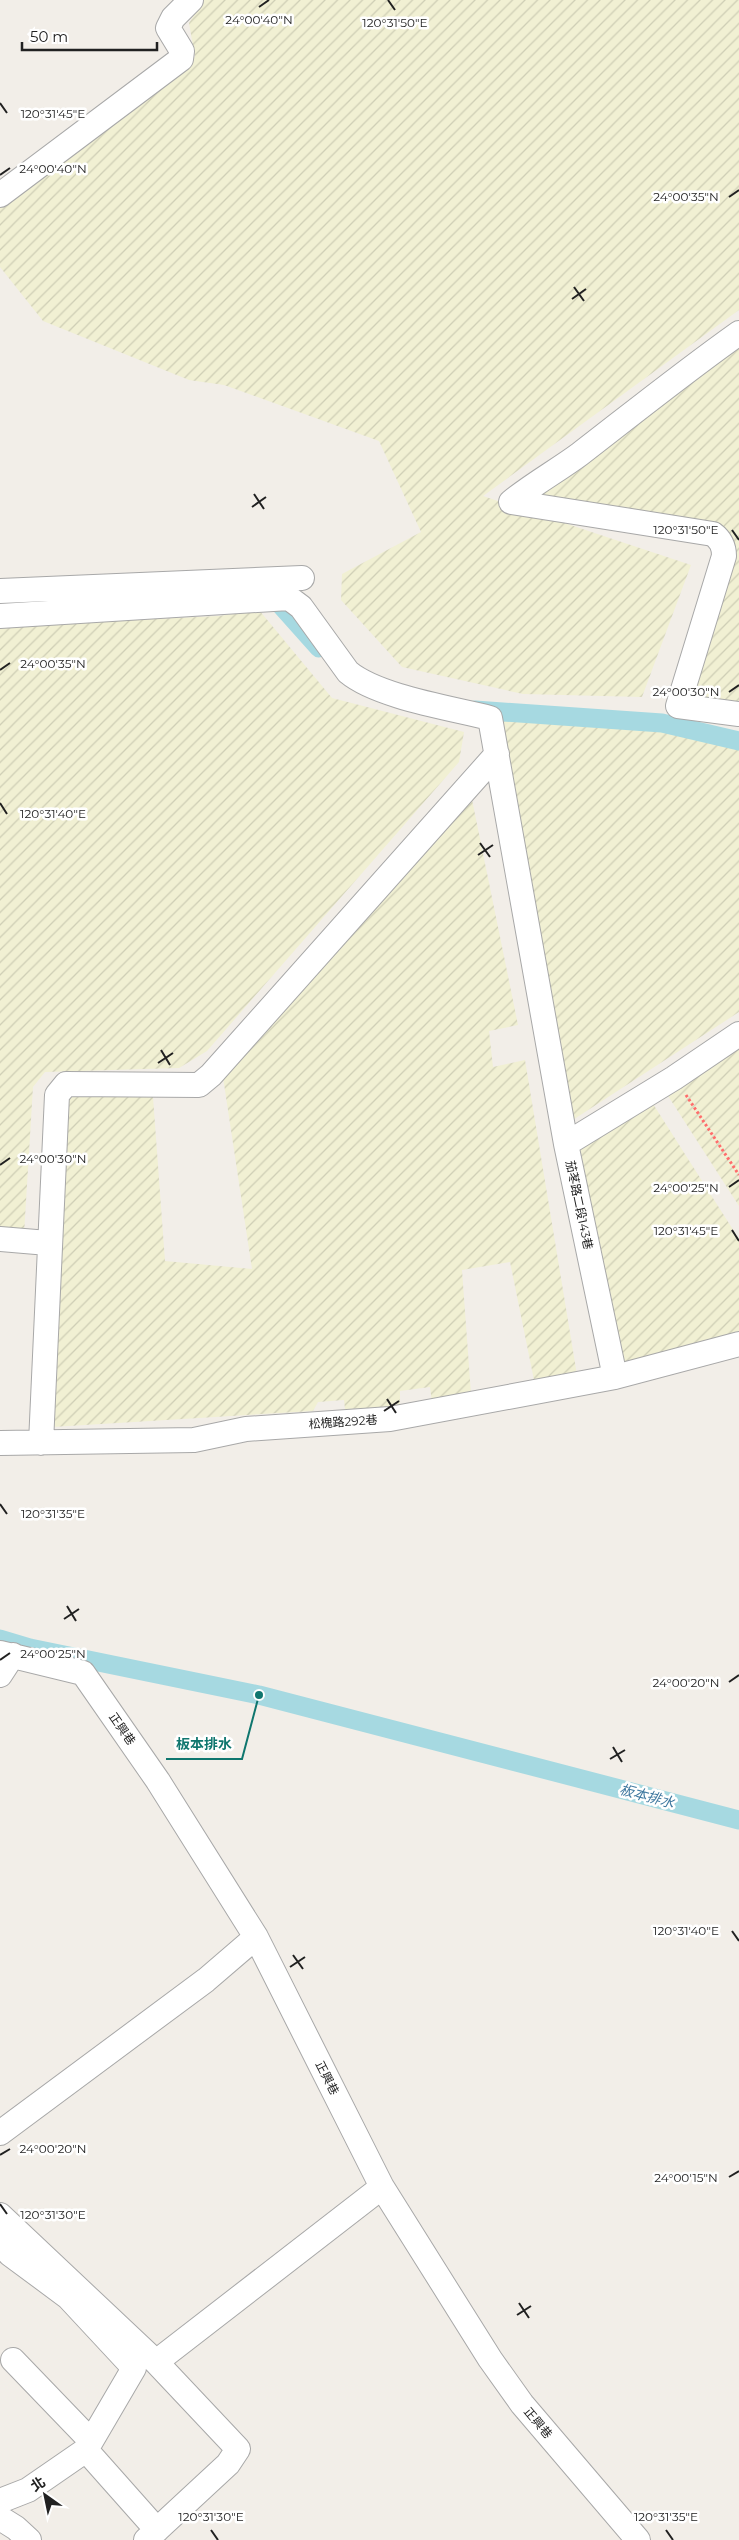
<svg xmlns="http://www.w3.org/2000/svg" width="739" height="2540" font-family="Montserrat,'Noto Sans TC',sans-serif">
<style>
.farmland{fill:url(#farmland-furrows)}
.lines{fill:none;stroke-linecap:round;stroke-linejoin:round}
.canal{stroke:#a6d9e1;stroke-width:19}
.minor-casing{stroke:#a8a8a8;stroke-width:26}
.path{stroke:#ff6d6c;stroke-width:3;stroke-dasharray:2.5 2.5;stroke-linecap:butt}
.minor{stroke:#fff;stroke-width:24}
.ticks{fill:none;stroke:#212121;stroke-width:2}
.labels{text-anchor:middle;stroke-width:5;stroke-linejoin:round;paint-order:stroke}
.street-label{font-size:12px;fill:#212121;stroke:#fff}
.water-label{font-size:14px;font-style:italic;fill:#3f789f;stroke:#fff}
.ticks-label{font-size:12px;text-anchor:middle;fill:#212121;stroke:#fff;stroke-width:5;stroke-linejoin:round;paint-order:stroke}
.leader{fill:none;stroke:#0f766e;stroke-width:2}
.callout-dot{fill:#0f766e;stroke:#fff;stroke-width:2}
.callout-label{font-size:14px;text-anchor:middle;font-weight:bold;fill:#0f766e;stroke:#fff;stroke-width:5;stroke-linejoin:round;paint-order:stroke}
</style>
<defs>
<pattern id="farmland-furrows" width="10" height="10" patternUnits="userSpaceOnUse" patternTransform="scale(1.25)"><rect width="10" height="10" fill="#f1f0d3"/><path d="M-1 1l2-2M0 10L10 0M9 11l2-2" fill="none" stroke="#ceceb5"/></pattern>
</defs>
<rect width="100%" height="100%" fill="#f2eee8"/>
<!-- farmland -->
<path class="farmland" d="M 204,0 L 739,0 L 739,310 L 483,496 L 691,565 L 642,697 L 523,694 L 402,667 L 341,600 L 342,574 L 421,532 L 379,441 L 224,385 L 189,380 L 43,321 L 0,267 L 0,203 L 195,57 L 189,23 Z
M 739,334 L 739,708 L 674,695 L 727,529 L 516,496 Z
M 259,610 L 332,698 L 464,732 L 459,762 L 207,1051 L 179,1068 L 45,1072 L 33,1087 L 24,1234 L 0,1230 L 0,626 L 219,616 Z
M 671,716 L 739,733 L 739,1012 L 562,1127 L 482,720 Z
M 469,785 L 518,1025 L 489,1031 L 493,1067 L 525,1060 L 577,1375 L 534,1380 L 510,1262 L 462,1270 L 471,1394 L 432,1402 L 430,1387 L 400,1391 L 400,1407 L 345,1409 L 344,1400 L 318,1402 L 313,1411 L 36,1428 L 61,1092 L 153,1097 L 165,1261 L 252,1269 L 221,1064 Z
M 739,1034 L 739,1206 L 661,1085 Z
M 648,1096 L 739,1239 L 739,1334 L 605,1370 L 562,1154 Z"/>
<g class="lines">
<!-- canal -->
<path class="canal" d="M 269,592 L 319,648
M 475,710 L 662,723 L 739,741
M 0,1639 L 30,1648 L 259,1695 L 739,1820"/>
<!-- minor casing -->
<g class="minor-casing">
<path id="minor" d="M 0,195 L 181,59 L 182,51 L 168,28 L 173,18 L 191,0
M 739,333 C 684,372 633,413 580,454 C 557,471 533,484 511,502 L 713,534 C 721,540 724,546 724,556 L 678,706 L 739,714
M 0,591 L 302,578
M 0,616 L 289,598 L 301,607 L 348,672 C 378,697 451,708 490,718 L 566,1144
M 0,1239 L 48,1243
M 615,1377 L 566,1144 L 674,1078 L 739,1034
M 0,1443 L 194,1440 L 246,1429 L 390,1419 L 615,1377 L 739,1344
M 41,1443 L 57,1095 L 66,1084 L 199,1085 L 211,1075 L 497,754
M 0,1653 L 83,1673 L 158,1781 L 256,1937 L 382,2187 L 490,2359 L 522,2404 L 638,2540
M 0,1675 L 13,1655
M 0,2133 L 206,1980 L 256,1937
M 0,2215 L 156,2362 L 382,2187
M 13,2360 L 91,2441
M 86,2450 L 157,2530
M 0,2501 L 28,2490 L 86,2450 L 134,2368 L 68,2297 L 10,2254 L 11,2226
M 0,2518 L 16,2528 L 29,2540
M 146,2540 L 228,2464 L 238,2449 L 156,2362"/>
</g>
<!-- path -->
<path class="path" d="M 686,1095 L 739,1175"/>
<!-- minor -->
<use href="#minor" class="minor"/>
</g>
<!-- ticks -->
<path class="ticks" d="M 388,0 L 395,10M 259,7 L 269,0M 0,103 L 7,113M 0,175 L 10,168M 729,197 L 739,190M 574,287 L 584,301M 572,299 L 586,289M 254,494 L 264,509M 252,507 L 266,497M 732,530 L 739,540M 0,670 L 10,663M 729,692 L 739,685M 0,803 L 7,814M 480,843 L 490,857M 478,855 L 493,845M 161,1050 L 170,1065M 158,1063 L 173,1053M 0,1165 L 10,1158M 729,1187 L 739,1180M 732,1230 L 739,1241M 387,1399 L 396,1413M 384,1411 L 399,1401M 0,1504 L 7,1514M 67,1606 L 76,1621M 64,1619 L 79,1609M 0,1660 L 10,1653M 729,1682 L 739,1675M 613,1747 L 622,1762M 610,1759 L 625,1750M 732,1931 L 739,1941M 293,1955 L 303,1969M 290,1967 L 305,1957M 0,2155 L 10,2149M 729,2177 L 739,2171M 0,2204 L 7,2214M 519,2303 L 529,2318M 517,2315 L 531,2306M 211,2530 L 218,2540M 666,2530 L 673,2540"/>
<g class="labels">
<!-- street labels -->
<g class="street-label">
<text transform="translate(579 1205) rotate(78)" y="4">茄苳路二段143巷</text>
<text transform="translate(343 1422) rotate(-4)" y="4">松槐路292巷</text>
<text transform="translate(122 1729) rotate(55)" y="4">正興巷</text>
<text transform="translate(327 2078) rotate(63)" y="4">正興巷</text>
<text transform="translate(538 2423) rotate(50)" y="4">正興巷</text>
</g>
<!-- water labels -->
<g class="water-label">
<text transform="translate(647 1796) rotate(15)" y="5">板本排水</text>
</g>
</g>
<g class="ticks-label">
<text x="259" y="24">24°00'40"N</text>
<text x="395" y="27">120°31'50"E</text>
<text x="53" y="118">120°31'45"E</text>
<text x="53" y="173">24°00'40"N</text>
<text x="686" y="201">24°00'35"N</text>
<text x="686" y="534">120°31'50"E</text>
<text x="53" y="668">24°00'35"N</text>
<text x="686" y="696">24°00'30"N</text>
<text x="53" y="818">120°31'40"E</text>
<text x="53" y="1163">24°00'30"N</text>
<text x="686" y="1192">24°00'25"N</text>
<text x="686" y="1235">120°31'45"E</text>
<text x="53" y="1518">120°31'35"E</text>
<text x="53" y="1658">24°00'25"N</text>
<text x="686" y="1687">24°00'20"N</text>
<text x="686" y="1935">120°31'40"E</text>
<text x="53" y="2153">24°00'20"N</text>
<text x="686" y="2182">24°00'15"N</text>
<text x="53" y="2219">120°31'30"E</text>
<text x="211" y="2521">120°31'30"E</text>
<text x="666" y="2521">120°31'35"E</text>
</g>
<!-- callouts -->
<path class="leader" d="M259 1695L242 1759H166"/>
<circle class="callout-dot" cx="259" cy="1695" r="5"/>
<g class="callout-label">
<text x="204" y="1749">板本排水</text>
</g>
<!-- north arrow -->
<g transform="translate(45 2495) rotate(327)" stroke="#ffffff" stroke-width="4" paint-order="stroke">
<path d="M0-4L9 19L0 12L-9 19Z" fill="#212121"/>
<text y="-8" font-size="14" font-weight="bold" text-anchor="middle" fill="#212121">北</text>
</g>
<!-- scale -->
<path d="M22 42v8h135v-8" fill="none" stroke="#212121" stroke-width="2.5"/>
<text x="30" y="42" font-size="15" fill="#212121" stroke="#ffffff" stroke-width="4" paint-order="stroke">50 m</text>
</svg>
